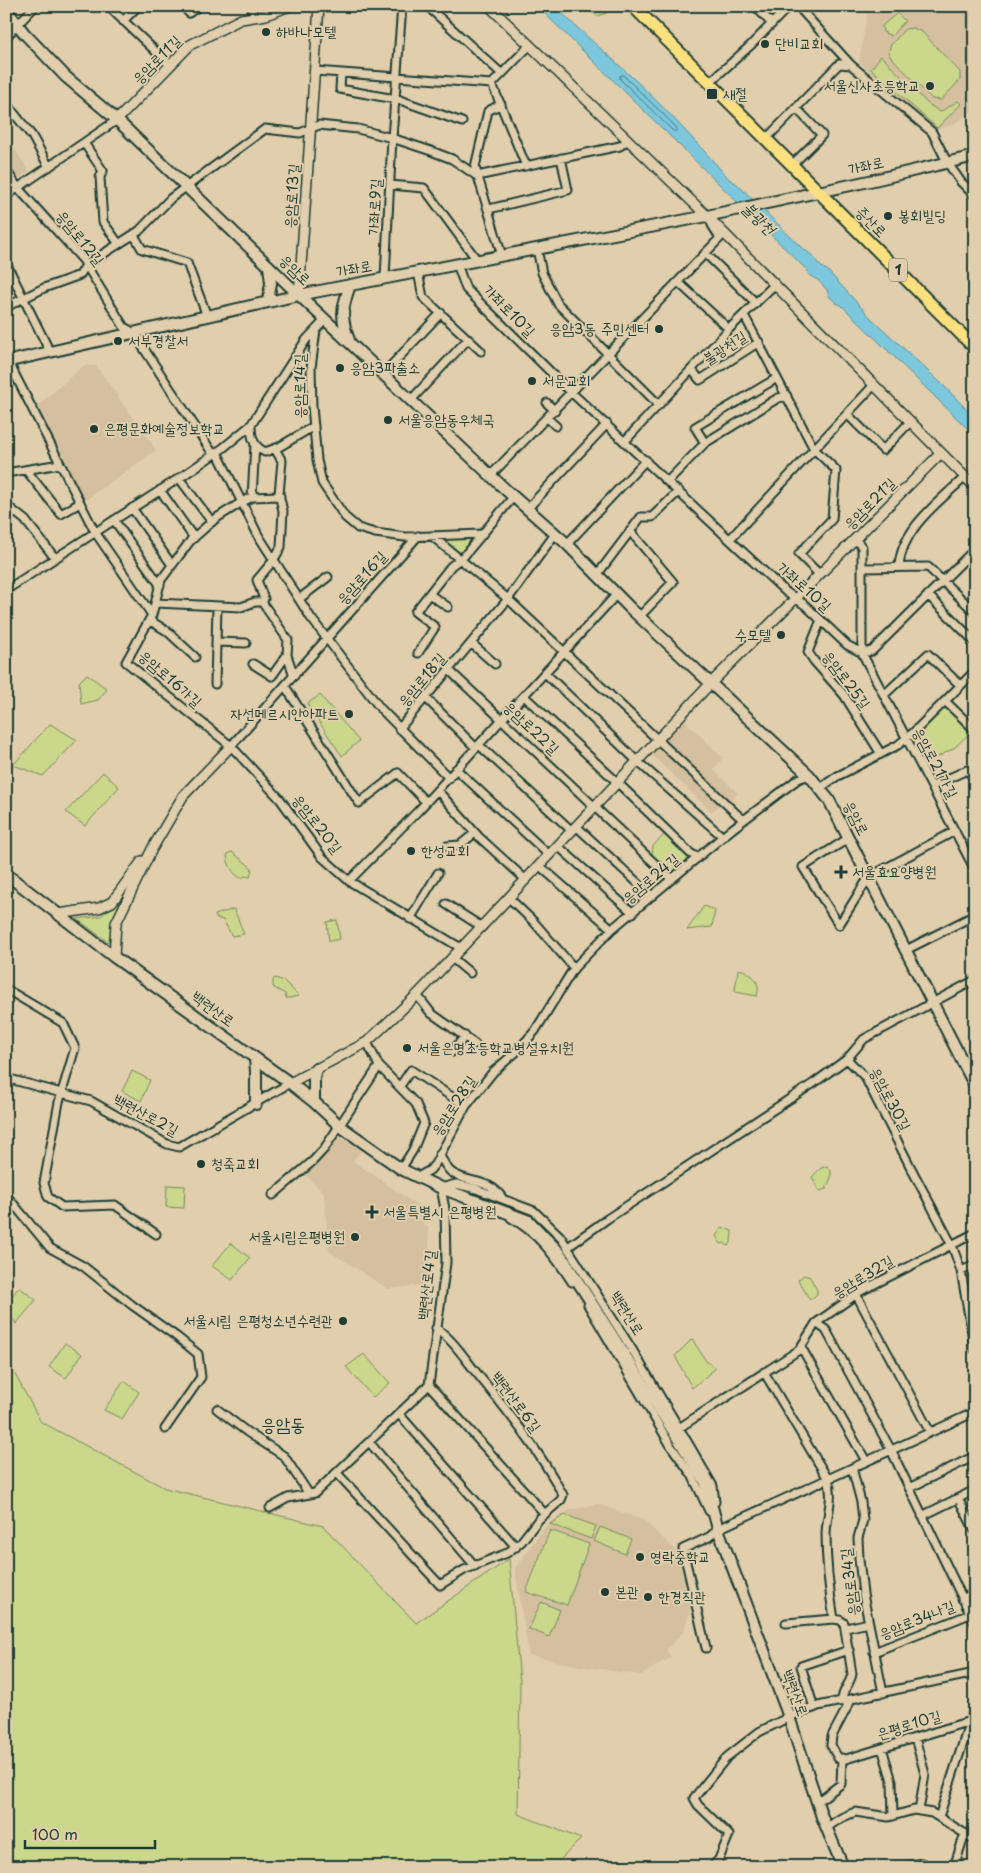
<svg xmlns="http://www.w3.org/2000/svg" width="981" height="1873" font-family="'Playpen Sans','Poor Story',sans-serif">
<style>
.built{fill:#d4bf9e}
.green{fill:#cbd78a;stroke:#758a5f}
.water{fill:#7dc7dd;stroke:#579099}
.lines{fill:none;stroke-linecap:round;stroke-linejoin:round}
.shore{stroke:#457478;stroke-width:1}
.minor-casing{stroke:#1f3d34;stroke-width:11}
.tertiary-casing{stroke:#1f3d34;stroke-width:12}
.secondary-casing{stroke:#1f3d34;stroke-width:14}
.primary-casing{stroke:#1f3d34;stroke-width:15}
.minor{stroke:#e0ceac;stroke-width:7}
.tertiary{stroke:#e0ceac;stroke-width:9}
.secondary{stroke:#e0ceac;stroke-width:10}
.primary{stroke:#fce080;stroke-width:11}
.poi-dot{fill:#1f3d34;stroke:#e0ceac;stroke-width:2}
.labels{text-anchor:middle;stroke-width:4;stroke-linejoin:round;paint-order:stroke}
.shield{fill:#e0ceac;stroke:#596858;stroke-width:1}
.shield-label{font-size:14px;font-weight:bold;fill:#1f3d34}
.poi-label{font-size:15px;fill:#1f3d34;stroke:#e0ceac;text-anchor:start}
.street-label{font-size:15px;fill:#1f3d34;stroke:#e0ceac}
.water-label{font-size:16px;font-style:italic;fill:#24443c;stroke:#e0ceac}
.quarter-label{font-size:18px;fill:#1f3d34;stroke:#e0ceac}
</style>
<rect width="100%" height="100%" fill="#e0ceac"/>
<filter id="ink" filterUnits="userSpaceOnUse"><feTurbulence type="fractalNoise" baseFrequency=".02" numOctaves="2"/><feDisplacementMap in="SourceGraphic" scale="10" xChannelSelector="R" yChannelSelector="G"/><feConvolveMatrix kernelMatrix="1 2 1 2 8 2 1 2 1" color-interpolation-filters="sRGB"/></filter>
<g filter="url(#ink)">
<!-- built -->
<path class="built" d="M 869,6 L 975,6 L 975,110 L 954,124 L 935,130 L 859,62 Z
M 6,136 L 29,171 L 6,188 Z
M 83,366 L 96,366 L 156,450 L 84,501 L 36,407 Z
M 683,719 L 723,758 L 713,769 L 738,793 L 727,804 L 723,801 L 712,812 L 650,753 Z
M 340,1137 L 361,1150 L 353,1161 L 421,1208 L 416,1216 L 428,1227 L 431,1284 L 388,1289 L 329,1251 L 324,1193 L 306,1175 L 328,1153 Z
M 598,1504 L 645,1521 L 677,1552 L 690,1609 L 684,1631 L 666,1650 L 671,1657 L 641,1675 L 580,1666 L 529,1655 L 515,1569 L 547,1524 L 570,1510 Z"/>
<!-- green -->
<path class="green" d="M 585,6 L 599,6 L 607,13 L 597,16 Z
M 897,13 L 905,21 L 891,36 L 883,32 L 882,26 Z
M 913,28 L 922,32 L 960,72 L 960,80 L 941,100 L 932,99 L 889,55 L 890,46 L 905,29 Z
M 881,56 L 927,103 L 940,112 L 958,101 L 961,104 L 937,128 L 871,69 Z
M 475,536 L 459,556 L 438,539 Z
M 87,674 L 107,689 L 98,700 L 81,704 L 79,682 Z
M 320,695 L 359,741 L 342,756 L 307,704 Z
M 945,705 L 970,733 L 954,748 L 927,763 L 911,738 L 915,736 Z
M 50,724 L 77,740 L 43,776 L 13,765 Z
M 103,772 L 119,787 L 85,826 L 66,812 Z
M 668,831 L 691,857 L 688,867 L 679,875 L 667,875 L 656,864 L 652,855 L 653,846 Z
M 232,852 L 252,868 L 250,877 L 245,876 L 241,878 C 233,875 227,863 227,855 L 229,853 Z
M 125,894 L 108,942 L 77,919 L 101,916 Z
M 704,906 L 715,910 L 712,927 L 687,930 Z
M 234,909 L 244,934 L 232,936 L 223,920 L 216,918 L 215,915 Z
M 337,920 L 340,939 L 329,941 L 327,922 Z
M 738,969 C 746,970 758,978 758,987 C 759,990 757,993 757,996 L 736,992 L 735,990 Z
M 275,978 L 284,981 L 299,996 L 289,998 L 286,998 L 285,994 L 273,987 L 273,980 Z
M 132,1071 L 150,1080 L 141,1101 L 122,1091 Z
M 827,1166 L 831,1171 L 831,1178 L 826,1189 L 819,1191 L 812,1177 L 821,1168 Z
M 167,1185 L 185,1186 L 184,1208 L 166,1207 Z
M 722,1227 L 732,1231 L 731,1243 L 728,1246 L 724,1243 L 721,1244 L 716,1236 Z
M 231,1243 L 250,1258 L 232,1280 L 212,1266 Z
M 804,1275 L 810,1277 L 817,1290 L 817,1294 L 810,1300 L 798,1280 Z
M 19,1287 L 36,1300 L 16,1324 C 4,1303 4,1306 19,1287 Z
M 692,1339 L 706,1361 L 716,1368 L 692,1388 L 675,1356 Z
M 65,1343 L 82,1354 L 66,1378 L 49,1367 Z
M 364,1354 L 390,1383 L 373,1397 L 346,1367 Z
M 6,1358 L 41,1422 L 165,1488 L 323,1526 L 416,1623 L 509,1559 L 520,1682 L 518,1814 L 581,1839 L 553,1867 L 6,1867 Z
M 124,1381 L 139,1392 L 122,1419 L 104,1410 Z
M 565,1515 L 596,1526 L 591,1539 L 550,1524 Z
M 600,1527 L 631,1539 L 625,1554 L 594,1541 Z
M 550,1530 L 589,1544 L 567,1605 L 526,1592 Z
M 541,1602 L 560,1610 L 549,1637 L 529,1629 Z"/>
<!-- water -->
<path class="water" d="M 537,6 L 555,6 C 580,32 608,54 634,79 C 668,111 699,145 730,180 L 736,183 L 804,250 C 815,254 816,266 827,270 L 869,316 L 944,386 L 975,418 L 975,436 L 841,305 L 836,303 L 829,296 L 827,290 L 819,281 L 809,275 L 807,270 Z"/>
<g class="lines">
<!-- shore -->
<path class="shore" d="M 623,75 L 674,125 L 677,129 L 677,131 L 673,131 L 620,79 L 620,76 Z"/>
<!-- minor casing -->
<g class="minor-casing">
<path id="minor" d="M 108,6 L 170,65
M 183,6 L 189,13 L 199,6
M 427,6 L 502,74
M 755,6 L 772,24
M 799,6 L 802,11 L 851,65 L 932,132 L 947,162 L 961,182 L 975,196
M 252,17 L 252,6
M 123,21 L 138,6
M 6,37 L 35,6
M 315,71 L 492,84
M 341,73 L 340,89 L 400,100 L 462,122
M 709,83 L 751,45 L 789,6
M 492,84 L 526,166
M 492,84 L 530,45
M 6,103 L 32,136 L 49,167
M 501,104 L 488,111 L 475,167 L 502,256
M 766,139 L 839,64 L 851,65
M 84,143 L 103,171 L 100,177 L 103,222 L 119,244
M 792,165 L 822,135 L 796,108
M 6,170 L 18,188 L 83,260 L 124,327 L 133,332 L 213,454
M 477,176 L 620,146 L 628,140
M 390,185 L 424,188 L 477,260
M 6,196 L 117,120
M 489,209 L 568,190 L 561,158
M 134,235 L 142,249 L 187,263 L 207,316
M 537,249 L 542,273 L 558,304 L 659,405
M 705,253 L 756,303
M 6,263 L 50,352
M 457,264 L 466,289 L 572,393 L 786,592 L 805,605 L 847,645 L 862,653 L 872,651 L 975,549
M 418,272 L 423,297 L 481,351
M 385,278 L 392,138 L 402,6
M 678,282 L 729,329
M 6,307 L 44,288 L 80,275 L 86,265 L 139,231 L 171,198 L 265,129 L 300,133 L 319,125 L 358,129 L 392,138 L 431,151 L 452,159 L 477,176
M 744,315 L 814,449 L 836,470 L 832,519 L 799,554 L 819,574
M 316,330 L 311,368 L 312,406 L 317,460 L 322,483 L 345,517 L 358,528 L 375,533 L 405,537 L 481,534
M 8,361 L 95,532 L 152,615
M 692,370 L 700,380 L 759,342
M 383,374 L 441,313
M 411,400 L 468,339
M 547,403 L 555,411
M 847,414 L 883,450 L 910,422
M 547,418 L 556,426
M 251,425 C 251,437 253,446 265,452 L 279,447 L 314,426
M 625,441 L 729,329 L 775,284
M 705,443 L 695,427 L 777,378
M 275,449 L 282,461 L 279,494 L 283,511 L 281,547 L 273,561 L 257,580 L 264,599 L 262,602 L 288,640 L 287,655 L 294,676
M 217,452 L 258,535 L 311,618 L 380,708 L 449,778
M 26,470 L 61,514 L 80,503
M 6,473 L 60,464
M 491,475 L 720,238 L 712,225
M 179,478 L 212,522
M 668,481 L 705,443 L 778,398 L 787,396
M 160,490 L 194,538
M 280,496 L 252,497 L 242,502 L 215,519 L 191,540 L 161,580 L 152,615 L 126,662 L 231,746 L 280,799 L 322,857 L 349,881 L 461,948
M 252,497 L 255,444
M 6,505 L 25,520 L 55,558
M 132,508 L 172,565
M 527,509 L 607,424
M 114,520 L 160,585
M 630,531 L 673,582 L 640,616
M 432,536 L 508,599 L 741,818 L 745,819
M 730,539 L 874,385
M 855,539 L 862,547 L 862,653 L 975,870
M 567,544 L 646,460
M 899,567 C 901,529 939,502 965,477
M 862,568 L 928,567 L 975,612
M 597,575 L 641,517 L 652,517 L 679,491
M 6,590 L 184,475 L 223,448 L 251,425 L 306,340 L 325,320
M 429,594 L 448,607
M 928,595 L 975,642
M 299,599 L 328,577
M 156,603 L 241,607 L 255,602 L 262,602
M 149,620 L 167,631 L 195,657
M 821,620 L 808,652 L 814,661 L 844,695 L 881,754
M 216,642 L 246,643
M 471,643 L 495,664
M 418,653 L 435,627 L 415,612 L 451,566 L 464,556 L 514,496
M 253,664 L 272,676 L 287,655
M 449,670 L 667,875 L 673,878
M 545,673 L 637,761 L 723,837
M 215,684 L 217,606
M 285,686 L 359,803 L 398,773 L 426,802
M 884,695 L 928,654 L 960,685
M 524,696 L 617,782 L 690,853 L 698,858
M 426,698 L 476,748
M 945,701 L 975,730
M 399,729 L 508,599 L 555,534
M 479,745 L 572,831
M 231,746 L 418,536
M 456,769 L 549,855
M 932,786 L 967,770 L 975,779
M 819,789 L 836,777 L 898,745 L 914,732 L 975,671
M 437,790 L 479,837 L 526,880
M 576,826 L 652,896
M 849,838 L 803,867 L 839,925 L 869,877 L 955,831
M 447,846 L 460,845 L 475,833
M 558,846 L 633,913
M 540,866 L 612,929
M 349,881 L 418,811 L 617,594
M 509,898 L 533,921 L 574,968
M 446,904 L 482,927
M 410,919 L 438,873
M 906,950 L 975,915
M 452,958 L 470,973
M 6,989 L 63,1023 L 75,1048 L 59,1102 L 44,1183 L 48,1197 L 62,1207 L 115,1205 L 156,1234
M 417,995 L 431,1013 L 475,1044
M 367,1042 L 379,1066 L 416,1104 L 424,1123 L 413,1150 L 401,1169
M 452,1052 L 465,1036
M 847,1059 L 865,1077 L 911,1168 L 952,1245 L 961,1271 L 975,1350
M 6,1078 L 91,1101 L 167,1144 L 179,1147 L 290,1083
M 400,1086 L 411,1070 L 466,1106
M 439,1155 C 443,1160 446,1168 451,1172 C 469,1185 489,1177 503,1199
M 418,1177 L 430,1170 L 435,1164 L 466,1106 L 493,1072 L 516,1052 L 535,1031 L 574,968 L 612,929 L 673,878 L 732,829 L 798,779 L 809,775
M 6,1195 L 50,1248 L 83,1266 L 132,1305 L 177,1337 L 198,1354 L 201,1377 L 165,1429
M 273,1195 L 313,1161 L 324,1149 L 379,1066
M 511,1218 C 538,1233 555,1256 572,1282
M 568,1247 L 607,1219 L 814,1083 L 847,1059 L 864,1039 L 975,980
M 961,1271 L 975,1265
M 856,1294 L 930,1432
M 588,1305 L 671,1446 L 692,1475 L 709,1511
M 816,1323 L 826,1330 L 891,1450 L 975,1624
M 801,1347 L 866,1461
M 764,1372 L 828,1479 C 834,1497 827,1514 826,1533 C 826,1562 829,1590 834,1619
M 429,1385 L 545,1514
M 217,1409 L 247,1432 L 284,1456 L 309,1494
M 399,1414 L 516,1547
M 679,1428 L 799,1350 L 816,1323 L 861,1291 L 975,1233
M 369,1442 L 475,1566
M 852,1468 L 861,1502 L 863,1520 L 858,1538 L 859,1559 L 863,1594 L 883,1693
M 337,1473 L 440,1585 L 464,1570 L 507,1553 L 521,1542 L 539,1519 L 561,1500 L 563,1495 C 539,1450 507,1410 475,1371 C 463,1356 452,1339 436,1328
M 909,1488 L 975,1456
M 958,1498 L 975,1531
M 270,1508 L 288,1498 L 315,1493 L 429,1385 L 446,1263 L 445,1209 L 441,1188 L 456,1184 L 476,1189 L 534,1211 L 560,1236 L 633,1351 L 691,1448 L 713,1486 L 715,1502
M 922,1516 L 975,1490
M 962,1599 L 975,1593
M 786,1623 L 834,1619 L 840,1620 L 844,1623 L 852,1674 C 850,1685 841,1691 842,1702
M 846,1628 L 869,1623
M 706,1648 L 683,1549 L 709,1537 L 718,1529 L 975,1412
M 874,1652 L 970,1614
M 851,1700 L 832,1736 L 831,1745 L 838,1758 L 846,1759 L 970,1721
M 814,1708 L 801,1666 L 849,1650
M 915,1738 L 925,1774 L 919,1811
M 882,1748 L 892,1781 L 893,1816
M 817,1802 L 841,1784 L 842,1758
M 939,1817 L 975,1706
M 826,1828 L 841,1818 L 855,1812 L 889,1817 L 914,1810 L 932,1813 L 975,1840
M 712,1867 L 719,1859 L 729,1835 L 698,1805 L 694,1798 L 727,1757 L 759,1732 L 789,1717 L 818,1706 L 975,1673
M 903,1867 L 922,1863
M 954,1867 L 965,1833"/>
</g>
<!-- tertiary casing -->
<g class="tertiary-casing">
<path id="tertiary" d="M 489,6 L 707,216 L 975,487
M 117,120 L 190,45 L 241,19 L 266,15 L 290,6
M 299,295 L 319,6
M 58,914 L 99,908 L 112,902 L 142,861
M 114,957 L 116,923 L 152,849 L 183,796 L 231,746
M 290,1083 L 367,1042 L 417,995 L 712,682 L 941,453"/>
</g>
<!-- secondary casing -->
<g class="secondary-casing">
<path id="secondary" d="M 6,9 L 24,33 L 66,77 L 117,120 L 299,295 L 506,490 L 567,544 L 630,608 L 809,775 L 829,800 L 975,1086
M 268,302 L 271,283 L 269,266
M 349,340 C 340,317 342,308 350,285
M 6,362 L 299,295 L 707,216 L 874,180 L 975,156
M 6,874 L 114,957 L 290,1083 L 314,1102 L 340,1126 L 401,1169 L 441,1188 L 529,1221 L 559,1252 L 705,1481 L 718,1529 L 789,1717 L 822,1817 L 843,1867
M 255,1058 L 256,1072 L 256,1104
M 314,1102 L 314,1077 L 316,1069"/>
</g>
<!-- primary casing -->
<g class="primary-casing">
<path id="primary" d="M 633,6 L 975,348"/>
</g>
<!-- minor -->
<use href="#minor" class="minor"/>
<!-- tertiary -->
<use href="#tertiary" class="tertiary"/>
<!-- secondary -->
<use href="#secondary" class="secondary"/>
<!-- primary -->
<use href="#primary" class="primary"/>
</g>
</g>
<!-- markers -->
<g class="poi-dot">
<circle cx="266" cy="32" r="5"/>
<circle cx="765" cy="44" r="5"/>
<circle cx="930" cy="86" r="5"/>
<rect x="706" y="88" width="12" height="12" rx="2.5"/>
<circle cx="888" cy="216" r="5"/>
<circle cx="659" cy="329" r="5"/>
<circle cx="118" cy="341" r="5"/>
<circle cx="340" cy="368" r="5"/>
<circle cx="532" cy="381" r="5"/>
<circle cx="388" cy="420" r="5"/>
<circle cx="94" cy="429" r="5"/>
<circle cx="781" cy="635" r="5"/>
<circle cx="349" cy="714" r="5"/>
<circle cx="411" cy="851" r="5"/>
<path d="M838.5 864.5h5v5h5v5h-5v5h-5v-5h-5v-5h5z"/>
<circle cx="407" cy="1048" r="5"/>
<circle cx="201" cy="1164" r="5"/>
<path d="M369.5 1204.5h5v5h5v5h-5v5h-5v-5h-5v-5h5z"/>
<circle cx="355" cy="1237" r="5"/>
<circle cx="343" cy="1321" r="5"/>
<circle cx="640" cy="1557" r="5"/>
<circle cx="605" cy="1592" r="5"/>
<circle cx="648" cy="1597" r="5"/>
</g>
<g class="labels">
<!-- shield labels -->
<rect class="shield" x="889" y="258.5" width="18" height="23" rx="4"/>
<g class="shield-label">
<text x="898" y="275">1</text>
</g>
<!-- poi labels -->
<g class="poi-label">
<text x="276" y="37">하바나모텔</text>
<text x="775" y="49">단비교회</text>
<text x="920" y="91" text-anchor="end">서울신사초등학교</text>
<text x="723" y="99">새절</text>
<text x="898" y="221">봉회빌딩</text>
<text x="649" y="334" text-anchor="end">응암3동 주민센터</text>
<text x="128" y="346">서부경찰서</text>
<text x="350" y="373">응암3파출소</text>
<text x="542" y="386">서문교회</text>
<text x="398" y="425">서울응암동우체국</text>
<text x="104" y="434">은평문화예술정보학교</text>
<text x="771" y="640" text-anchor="end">수모텔</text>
<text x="339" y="719" text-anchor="end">자선메르시안아파트</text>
<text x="421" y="856">한성교회</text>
<text x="852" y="877">서울효요양병원</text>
<text x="417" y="1053">서울은명초등학교병설유치원</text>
<text x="211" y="1169">청죽교회</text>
<text x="383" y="1217">서울특별시 은평병원</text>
<text x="345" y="1242" text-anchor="end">서울시립은평병원</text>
<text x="333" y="1326" text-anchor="end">서울시립 은평청소년수련관</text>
<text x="650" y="1562">영락중학교</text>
<text x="615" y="1597">본관</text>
<text x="658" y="1602">한경직관</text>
</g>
<!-- street labels -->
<g class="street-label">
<text transform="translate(157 60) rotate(-45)" y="5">응암로11길</text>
<text transform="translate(866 166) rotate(-13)" y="5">가좌로</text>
<text transform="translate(292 196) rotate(-86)" y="5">응암로13길</text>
<text transform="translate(375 207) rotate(-87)" y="5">가좌로9길</text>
<text transform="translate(871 222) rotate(45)" y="5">증산로</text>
<text transform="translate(80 238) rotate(51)" y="5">응암로12길</text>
<text transform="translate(354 269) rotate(-11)" y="5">가좌로</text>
<text transform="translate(295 270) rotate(44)" y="5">응암로</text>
<text transform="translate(509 311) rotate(45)" y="5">가좌로10길</text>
<text transform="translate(725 348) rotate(-33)" y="5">불광천길</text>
<text transform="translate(300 386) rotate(-90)" y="5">응암로14길</text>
<text transform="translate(870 504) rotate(-45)" y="5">응암로21길</text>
<text transform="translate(362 578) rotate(-48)" y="5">응암로16길</text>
<text transform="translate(804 587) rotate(41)" y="5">가좌로10길</text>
<text transform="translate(170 679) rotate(41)" y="5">응암로16가길</text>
<text transform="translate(422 680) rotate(-50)" y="5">응암로18길</text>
<text transform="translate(846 680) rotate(53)" y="5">응암로25길</text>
<text transform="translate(531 728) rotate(43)" y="5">응암로22길</text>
<text transform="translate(935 763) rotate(62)" y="5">응암로21가길</text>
<text transform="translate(856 818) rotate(63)" y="5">응암로</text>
<text transform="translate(317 824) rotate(52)" y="5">응암로20길</text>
<text transform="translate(651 879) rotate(-40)" y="5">응암로24길</text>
<text transform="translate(213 1009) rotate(36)" y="5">백련산로</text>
<text transform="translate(890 1099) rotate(62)" y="5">응암로30길</text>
<text transform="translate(454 1106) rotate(-57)" y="5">응암로28길</text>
<text transform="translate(146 1115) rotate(28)" y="5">백련산로2길</text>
<text transform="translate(863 1277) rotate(-31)" y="5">응암로32길</text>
<text transform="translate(427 1285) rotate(-84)" y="5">백련산로4길</text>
<text transform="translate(627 1313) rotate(58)" y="5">백련산로</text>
<text transform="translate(516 1402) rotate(53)" y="5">백련산로6길</text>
<text transform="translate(850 1582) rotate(-97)" y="5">응암로34길</text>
<text transform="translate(917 1620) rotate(-22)" y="5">응암로34나길</text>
<text transform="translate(795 1693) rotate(70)" y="5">백련산로</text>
<text transform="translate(909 1725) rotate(-17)" y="5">은평로10길</text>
</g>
<!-- water labels -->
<g class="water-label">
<text transform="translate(759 218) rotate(44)" y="6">불광천</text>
</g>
<!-- quarter labels -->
<g class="quarter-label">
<text x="283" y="1431">응암동</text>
</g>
</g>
<!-- margin -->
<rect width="981" height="1873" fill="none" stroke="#e0ceac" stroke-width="25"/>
<rect x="12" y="12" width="956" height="1848" fill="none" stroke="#1f3d34" stroke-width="2" filter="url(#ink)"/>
<!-- scale -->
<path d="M25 1840v8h130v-8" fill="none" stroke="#1f3d34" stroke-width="2.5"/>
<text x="32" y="1840" font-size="15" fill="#1f3d34" stroke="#e0ceac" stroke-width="4" paint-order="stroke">100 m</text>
</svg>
